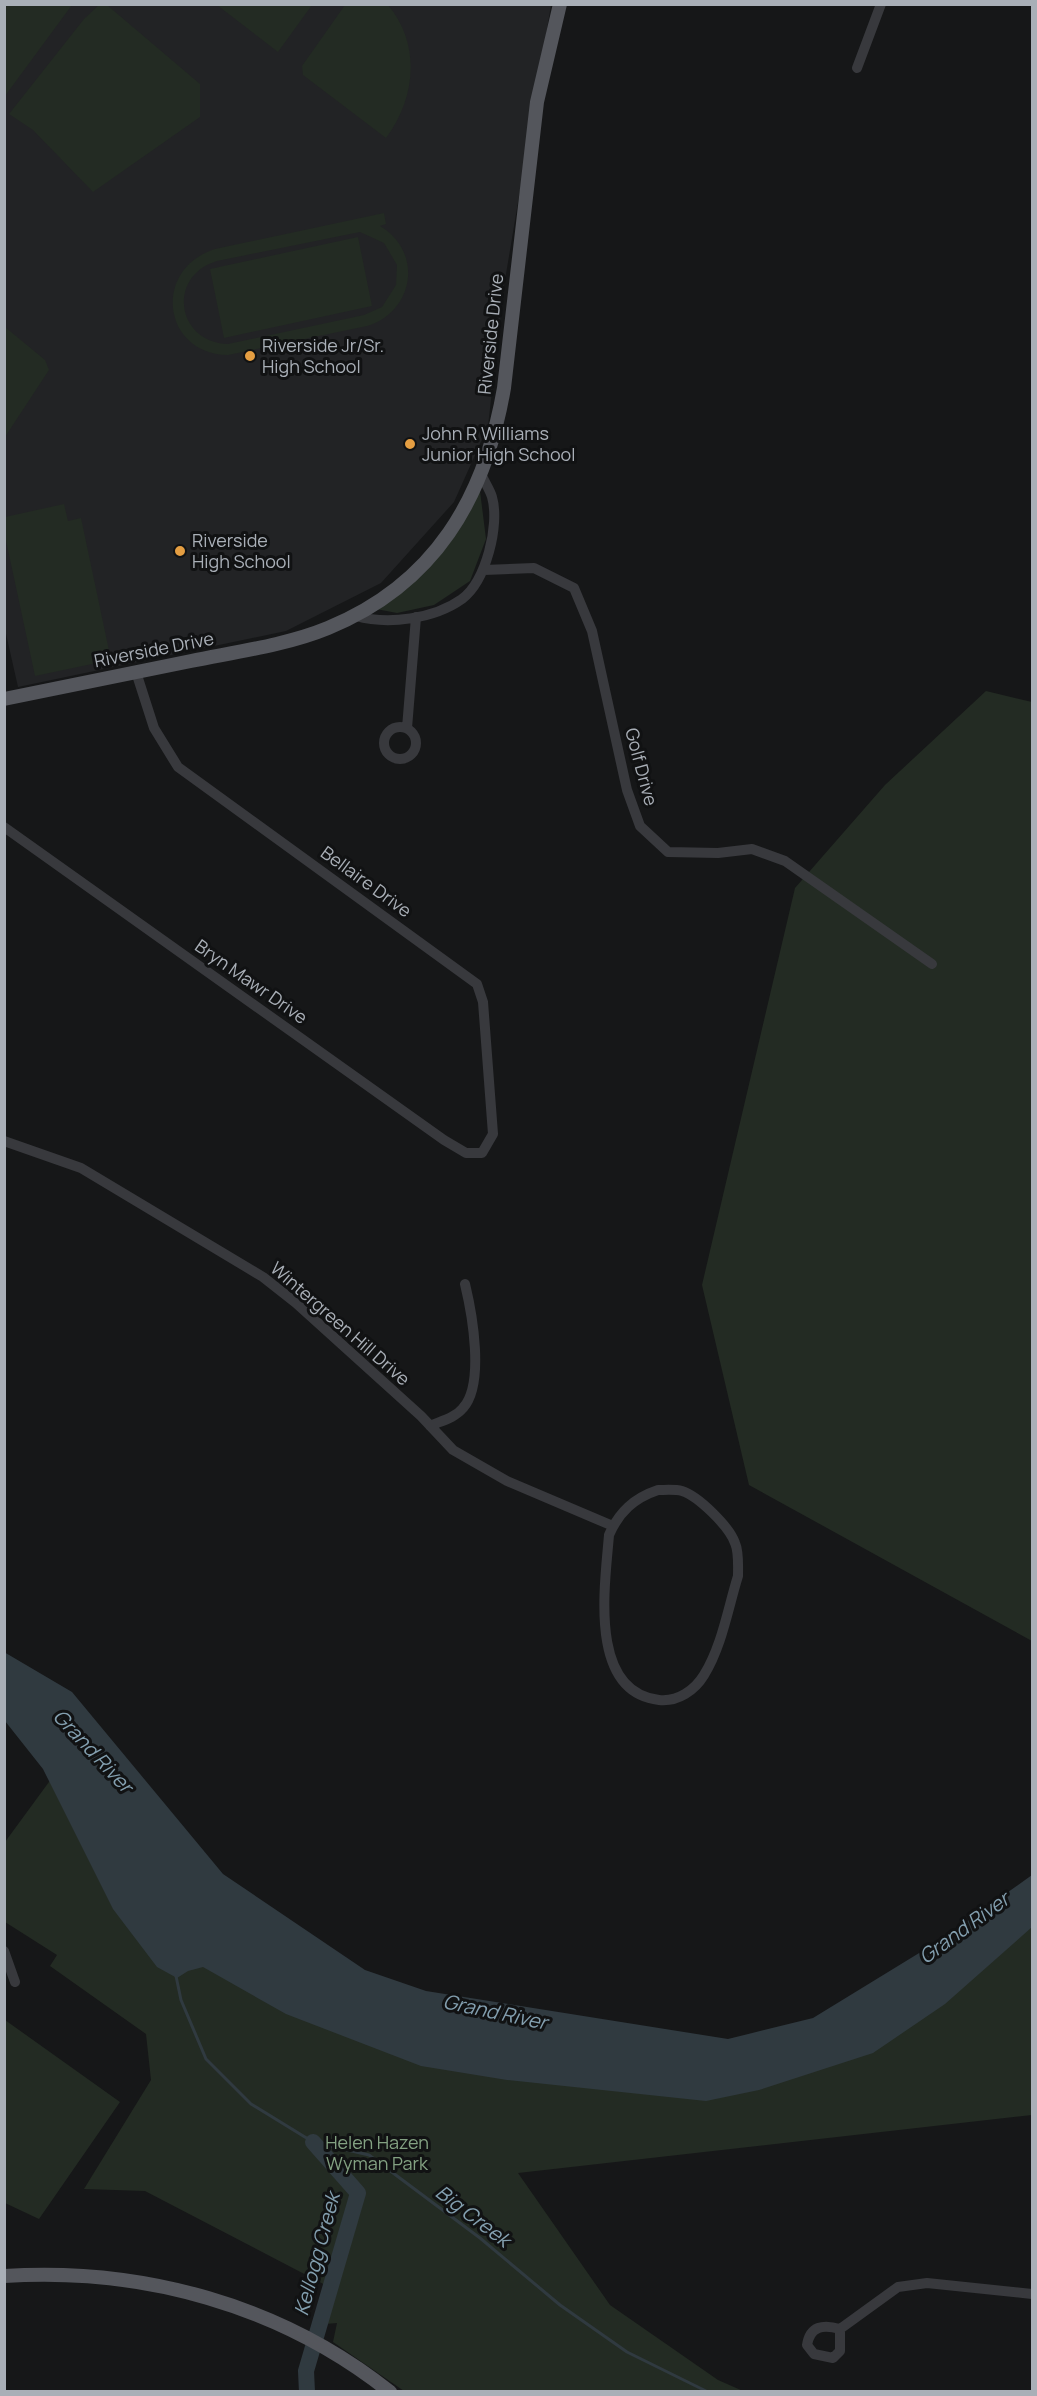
<svg xmlns="http://www.w3.org/2000/svg" width="1037" height="2396" font-family="Manrope,sans-serif">
<style>
.built{fill:#222325}
.green{fill:#232b23;fill-rule:evenodd}
.water{fill:#303a40}
.lines{fill:none;stroke-linecap:round;stroke-linejoin:round}
.stream{stroke:#303a40;stroke-width:3}
.river{stroke:#303a40;stroke-width:16}
.minor{stroke:#38393d;stroke-width:10}
.major{stroke:#54565c;stroke-width:14}
.poi-dot{fill:#e59e42;stroke:#111213;stroke-width:2}
.labels{text-anchor:middle;stroke-width:6;stroke-linejoin:round;paint-order:stroke}
.street-label{font-size:18px;fill:#a9afb7;stroke:#111213}
.poi-label{font-size:18px;fill:#a9afb7;stroke:#111213;text-anchor:start}
.park-label{font-size:18px;fill:#83a182;stroke:#111213}
.water-label{font-size:20px;font-style:italic;fill:#839faf;stroke:#111213}
</style>
<rect width="100%" height="100%" fill="#161718"/>
<!-- built -->
<path class="built" d="M 4,5 L 551,5 L 504,286 L 488,426 L 454,502 L 381,583 L 286,631 L 18,687 L 4,625 Z"/>
<!-- green -->
<path class="green" d="M 5,4 L 72,5 L 5,96 L 4,5 Z
M 99,5 L 107,5 L 200,84 L 200,117 L 93,192 L 33,130 L 9,114 L 84,19 Z
M 217,5 L 312,5 L 278,52 Z
M 345,5 L 388,5 C 421,44 416,98 386,138 L 303,75 L 302,66 Z
M 384,213 L 386,224 L 380,226 C 424,252 414,312 367,326 L 228,355 C 162,354 152,269 215,249 ZM 360,232 L 384,243 L 397,265 L 396,285 L 382,307 L 364,315 L 228,344 C 176,342 167,276 217,261 Z
M 358,237 L 372,306 L 224,338 L 210,269 Z
M 5,327 L 45,360 L 49,370 L 5,437 Z
M 480,491 L 486,539 L 470,581 L 434,605 L 397,613 L 376,609 L 438,557 Z
M 64,504 L 68,521 L 81,518 L 111,660 L 35,676 L 5,536 L 5,517 Z
M 986,691 L 1032,702 L 1032,1641 L 749,1485 L 702,1285 L 795,888 L 885,785 Z
M 68,1756 L 345,1997 L 758,2064 L 1032,1912 L 1032,2115 L 518,2173 L 610,2305 L 718,2380 L 743,2391 L 404,2391 L 333,2342 L 337,2323 L 325,2324 L 333,2289 L 145,2191 L 84,2189 L 151,2080 L 146,2034 L 50,1966 L 57,1955 L 5,1922 L 5,1842 Z
M 5,2020 L 120,2102 L 39,2219 L 5,2203 Z"/>
<!-- water -->
<path class="water" d="M 4,1652 L 72,1692 L 223,1874 L 365,1970 L 426,1991 L 728,2039 L 813,2018 L 942,1939 L 1032,1875 L 1032,1927 L 945,2004 L 873,2053 L 759,2090 L 706,2101 L 507,2080 L 421,2066 L 286,2014 L 203,1967 L 188,1971 L 177,1978 L 157,1967 L 113,1909 L 43,1769 L 5,1721 Z"/>
<g class="lines">
<!-- stream -->
<path class="stream" d="M 176,1976 L 181,2000 L 206,2059 L 251,2104 L 313,2142 L 369,2155 L 480,2238 L 560,2305 L 627,2352 L 708,2392"/>
<!-- river -->
<path class="river" d="M 307,2392 L 306,2371 L 358,2193 L 313,2142"/>
<!-- minor -->
<path class="minor" d="M 857,68 L 881,4
M 484,570 L 534,568 L 574,588 L 592,631 L 627,790 L 640,826 L 668,852 L 718,853 L 752,849 L 785,861 L 932,964
M 356,616 C 388,625 434,619 462,599 C 486,581 500,525 492,497 C 490,490 485,483 482,476
M384 743a16 16 0 1 1 32 0a16 16 0 1 1-32 0Z
M 407,728 L 416,617
M 4,827 L 444,1140 L 466,1153 L 482,1153 L 493,1134 L 483,1002 L 477,984 L 178,767 L 154,728 L 136,672
M 4,1141 L 81,1168 L 263,1277 L 296,1303 L 421,1416 L 453,1450 L 507,1481 L 613,1526
M 430,1426 C 441,1421 455,1418 463,1408 C 485,1384 472,1313 465,1284
M 658,1490 C 665,1490 675,1489 682,1491 C 698,1496 729,1526 735,1543 C 739,1552 738,1565 738,1576 C 728,1608 722,1646 704,1675 C 695,1690 678,1702 659,1700 C 588,1692 605,1585 609,1535 C 619,1512 634,1498 658,1490 Z
M 4,1951 L 15,1982
M 840,2329 L 840,2351 L 833,2358 L 814,2354 L 807,2345 C 810,2326 823,2324 840,2329 L 898,2287 L 927,2283 L 1032,2294"/>
<!-- major -->
<path class="major" d="M 4,699 C 67,686 129,673 191,661 C 235,652 287,645 328,628 C 435,584 485,498 504,388 L 537,102 L 560,4
M 4,2276 C 142,2267 281,2305 390,2392"/>
</g>
<!-- markers -->
<g class="poi-dot">
<circle cx="250" cy="356" r="6"/>
<circle cx="410" cy="444" r="6"/>
<circle cx="180" cy="551" r="6"/>
</g>
<g class="labels">
<!-- street labels -->
<g class="street-label">
<text transform="translate(491 334) rotate(-84)" y="6">Riverside Drive</text>
<text transform="translate(154 650) rotate(-11)" y="6">Riverside Drive</text>
<text transform="translate(641 767) rotate(75)" y="6">Golf Drive</text>
<text transform="translate(366 882) rotate(36)" y="6">Bellaire Drive</text>
<text transform="translate(251 982) rotate(35)" y="6">Bryn Mawr Drive</text>
<text transform="translate(340 1324) rotate(41)" y="6">Wintergreen Hill Drive</text>
</g>
<!-- poi labels -->
<g class="poi-label">
<text x="262" y="352">Riverside Jr/Sr.<tspan x="262" dy="21">High School</tspan></text>
<text x="422" y="440">John R Williams<tspan x="422" dy="21">Junior High School</tspan></text>
<text x="192" y="547">Riverside<tspan x="192" dy="21">High School</tspan></text>
</g>
<!-- park labels -->
<g class="park-label">
<text x="377" y="2149">Helen Hazen<tspan x="377" dy="21">Wyman Park</tspan></text>
</g>
<!-- water labels -->
<g class="water-label">
<text transform="translate(93 1751) rotate(47)" y="7">Grand River</text>
<text transform="translate(964 1928) rotate(-36)" y="7">Grand River</text>
<text transform="translate(495 2012) rotate(12)" y="7">Grand River</text>
<text transform="translate(473 2216) rotate(37)" y="7">Big Creek</text>
<text transform="translate(317 2254) rotate(-75)" y="7">Kellogg Creek</text>
</g>
</g>
<!-- border -->
<rect width="1037" height="2396" fill="none" stroke="#a9afb7" stroke-width="12"/>
</svg>
